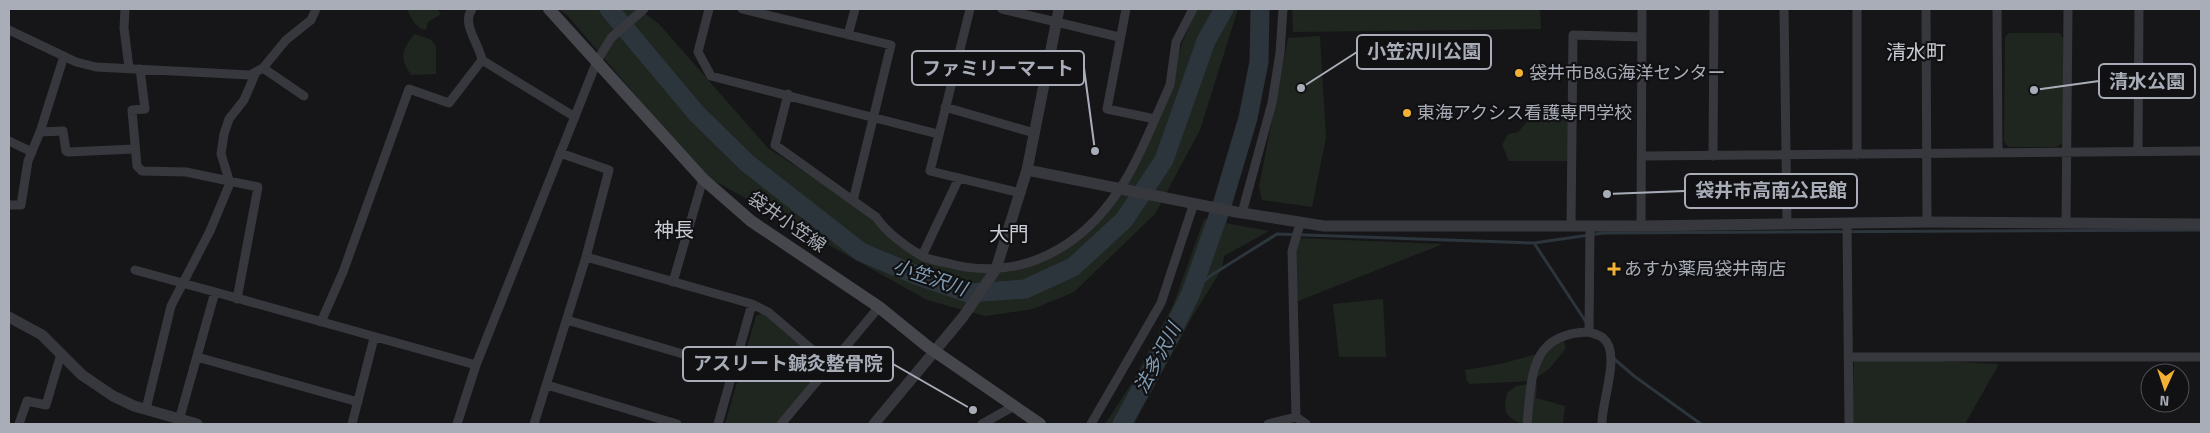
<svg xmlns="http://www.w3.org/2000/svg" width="2210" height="433" font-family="'Titillium Web','Noto Sans JP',sans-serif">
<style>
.green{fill:#1e261f}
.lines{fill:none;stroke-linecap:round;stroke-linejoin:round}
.stream{stroke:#2c353c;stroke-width:3}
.river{stroke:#2c353c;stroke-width:19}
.minor{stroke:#37383d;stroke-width:9}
.tertiary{stroke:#37383d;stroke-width:11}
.secondary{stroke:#45474d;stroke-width:12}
.poi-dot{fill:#f2b134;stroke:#111113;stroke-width:2}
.labels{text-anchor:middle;stroke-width:4.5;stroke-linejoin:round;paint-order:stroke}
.poi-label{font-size:18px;fill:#a8adb8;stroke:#111113;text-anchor:start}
.street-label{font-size:18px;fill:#a8adb8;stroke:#111113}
.water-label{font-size:19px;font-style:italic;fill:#7f9bb3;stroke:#111113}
.quarter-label{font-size:20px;fill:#c9ccd4;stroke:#111113}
.leader{fill:none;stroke:#a8adb8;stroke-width:2}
.callout-dot{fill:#a8adb8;stroke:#111113;stroke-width:2}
.callout{fill:#111113;stroke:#a8adb8;stroke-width:2}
.callout-label{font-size:19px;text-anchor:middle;font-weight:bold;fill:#a8adb8}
</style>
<rect width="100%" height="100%" fill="#161618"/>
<!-- green -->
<path class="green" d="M 407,9 L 437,9 L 441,14 L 428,22 L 426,30 C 415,28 411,18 407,9 Z
M 558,9 L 639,9 L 659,24 L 768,148 L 878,220 L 933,264 L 1008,272 L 1039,259 L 1087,226 L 1139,155 L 1169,87 L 1182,43 L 1197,9 L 1238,9 L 1200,130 L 1155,214 L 1074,292 L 1033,309 L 985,316 L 927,300 L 704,175 L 567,15 Z
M 1292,9 L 1540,9 L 1541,29 L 1293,32 Z
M 2009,33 L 2059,33 L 2063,38 L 2063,142 L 2057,147 L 2009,147 L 2004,142 L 2005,37 Z
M 414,34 L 430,39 L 436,46 L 436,74 L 411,75 C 399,57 402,51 414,34 Z
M 1320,36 L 1326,138 L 1312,207 L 1262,200 L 1259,187 L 1288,38 Z
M 1572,111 L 1572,161 L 1509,161 L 1502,145 L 1508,134 L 1518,132 L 1536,112 Z
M 1204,219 L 1269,231 L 1224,256 L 1222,269 L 1192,317 L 1134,424 L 1105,424 L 1133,381 L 1174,303 Z
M 1296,238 L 1443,244 L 1293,303 Z
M 1383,299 L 1386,357 L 1339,357 L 1333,304 Z
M 762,313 L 822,362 L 823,367 L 775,424 L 725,424 L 756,316 Z
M 1562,336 L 1566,348 L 1550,368 L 1532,381 L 1470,384 L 1467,381 L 1465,370 L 1500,364 L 1541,353 Z
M 1854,357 L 1999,364 L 1965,424 L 1852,424 Z
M 1537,383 L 1536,398 L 1565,406 L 1563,424 L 1529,424 L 1534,406 L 1528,419 L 1520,423 C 1503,415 1504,410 1507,393 L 1516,386 Z"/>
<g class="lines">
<!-- stream -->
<path class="stream" d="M 1534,243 L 1586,322
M 1191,293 L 1210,276 L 1277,234 L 1534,243 L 1603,233 L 2201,230
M 1612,357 L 1634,376 L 1701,424"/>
<!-- river -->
<path class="river" d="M 609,9 L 696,113 L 747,163 L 811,213 L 861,252 L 916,275 L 968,293 L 1025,289 L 1073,267 L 1124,220 L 1164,160 L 1206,41 L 1224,9
M 1122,424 L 1167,342 L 1191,293 L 1222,205 L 1248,118 L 1259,62 L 1260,9"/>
<!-- minor -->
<path class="minor" d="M 125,9 L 124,28 L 129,68
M 709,9 L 698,52 L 711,76 L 938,134
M 742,9 L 891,45 L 853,201
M 970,9 L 930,171 L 1021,193
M 1002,9 L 1119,37
M 1126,9 L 1107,109 L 1155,119 L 1170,85 L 1176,42 L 1193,9
M 1784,9 L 1787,224
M 1926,9 L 1927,222
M 1997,9 L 1998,153
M 9,30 L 76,62 L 96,67 L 250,75 L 263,68 L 286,40 L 311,20 L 316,9
M 848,35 L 855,9
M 482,60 L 575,117
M 263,68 L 304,96
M 140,69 L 145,109 L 132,110 L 137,166 L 142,171 L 186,172 L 258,187 L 237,299
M 788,94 L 775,145 L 876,217 C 886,232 906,247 922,256 C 929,260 939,261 947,263 C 1020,283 1082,248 1121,187 C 1135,166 1145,142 1155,119
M 945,107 L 1034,133
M 40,132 L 63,131 L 66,151 L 68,152 L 135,149
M 9,141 L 32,152
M 2138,151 L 2139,9
M 1857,155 L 1857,9
M 1643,156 L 2201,151
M 1713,156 L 1714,9
M 9,205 L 21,205 L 28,161 L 40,132 L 64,56
M 1242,213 L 1272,103 L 1280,53 L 1283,9
M 2066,223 L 2068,9
M 1847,224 L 1849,424
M 1571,226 L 1573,35 L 1642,37
M 1590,226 L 1589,332 C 1594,334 1600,335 1603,338 C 1622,353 1601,402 1602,424
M 1641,226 L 1642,9
M 922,256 L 959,178
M 586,257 L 752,304 L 768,312 L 830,365
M 135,270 L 215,292
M 673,282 L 703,179
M 567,320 L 734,369
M 321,322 L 343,272 L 409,89 L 449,103 L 482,60 C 479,43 461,24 472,9
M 197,357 L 358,402
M 1848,357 L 2201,357
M 547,385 L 677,424
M 146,409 L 171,306 L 210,231 L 230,183 L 221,154 L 224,134 L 229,119 L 244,100 L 256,72
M 1296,417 L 1292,251 L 1300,224
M 19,424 L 27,401 L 46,405 L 61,354
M 178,424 L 215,292 L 476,365
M 352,424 L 374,338
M 457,424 L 476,365 L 597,61 L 611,38 L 644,9
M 534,424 L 586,257 L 609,170 L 560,153
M 718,424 L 752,304
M 781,424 L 879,307
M 982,424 L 1014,406
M 1091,424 L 1161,303 L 1194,203
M 1268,424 L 1296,417 L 1306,424
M 1527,424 C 1532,377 1529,333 1589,332"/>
<!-- tertiary -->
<path class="tertiary" d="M 1027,170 L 1236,212 L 1324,226 L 1641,226 L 1927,222 L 2201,224
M 9,317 L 42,335 L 82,375 L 113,396 L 134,406 L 197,424
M 874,424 L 963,317 L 996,269 L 1027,170 L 1059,9"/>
<!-- secondary -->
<path class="secondary" d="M 549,9 L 703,179 L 751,221 L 879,307 L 927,346 L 1040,424"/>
</g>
<!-- markers -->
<g class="poi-dot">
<circle cx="1519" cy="73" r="5"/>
<circle cx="1407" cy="113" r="5"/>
<path d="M1611.5 261.5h5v5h5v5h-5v5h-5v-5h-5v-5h5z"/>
</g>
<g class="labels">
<!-- poi labels -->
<g class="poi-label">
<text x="1529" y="79">袋井市B&amp;G海洋センター</text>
<text x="1417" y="119">東海アクシス看護専門学校</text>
<text x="1624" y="275">あすか薬局袋井南店</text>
</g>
<!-- street labels -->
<g class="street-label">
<text transform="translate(787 222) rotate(35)" y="6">袋井小笠線</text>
</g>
<!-- water labels -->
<g class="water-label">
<text transform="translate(930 277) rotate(19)" y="7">小笠沢川</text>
<text transform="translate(1157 358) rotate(-62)" y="7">法多沢川</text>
</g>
<!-- quarter labels -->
<g class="quarter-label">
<text x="1916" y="59">清水町</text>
<text x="674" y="237">神長</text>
<text x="1009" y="241">大門</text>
</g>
</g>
<!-- callouts -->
<path class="leader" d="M1301 88L1357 52M1095 151L1084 68M2034 90L2099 81M1607 194L1685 191M973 410L893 364"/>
<g class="callout-dot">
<circle cx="1301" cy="88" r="5"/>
<circle cx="1095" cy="151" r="5"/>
<circle cx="2034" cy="90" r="5"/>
<circle cx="1607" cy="194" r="5"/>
<circle cx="973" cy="410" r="5"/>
</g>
<g class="callout">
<rect x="1357" y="35" width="134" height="34" rx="5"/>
<rect x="912" y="51" width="172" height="34" rx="5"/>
<rect x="2099" y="64" width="96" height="34" rx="5"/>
<rect x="1685" y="174" width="172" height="34" rx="5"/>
<rect x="683" y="347" width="210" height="34" rx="5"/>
</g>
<g class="callout-label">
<text x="1424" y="58">小笠沢川公園</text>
<text x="998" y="75">ファミリーマート</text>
<text x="2147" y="88">清水公園</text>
<text x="1771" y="197">袋井市高南公民館</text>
<text x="788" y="370">アスリート鍼灸整骨院</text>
</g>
<!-- border -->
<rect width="2210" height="433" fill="none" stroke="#a8adb8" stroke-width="20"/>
<!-- north arrow -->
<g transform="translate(2165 388) rotate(183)"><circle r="24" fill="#111113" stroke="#4d4f55"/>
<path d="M0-4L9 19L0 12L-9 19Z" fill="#f2b134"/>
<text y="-8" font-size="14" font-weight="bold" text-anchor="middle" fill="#a8adb8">N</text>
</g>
</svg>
